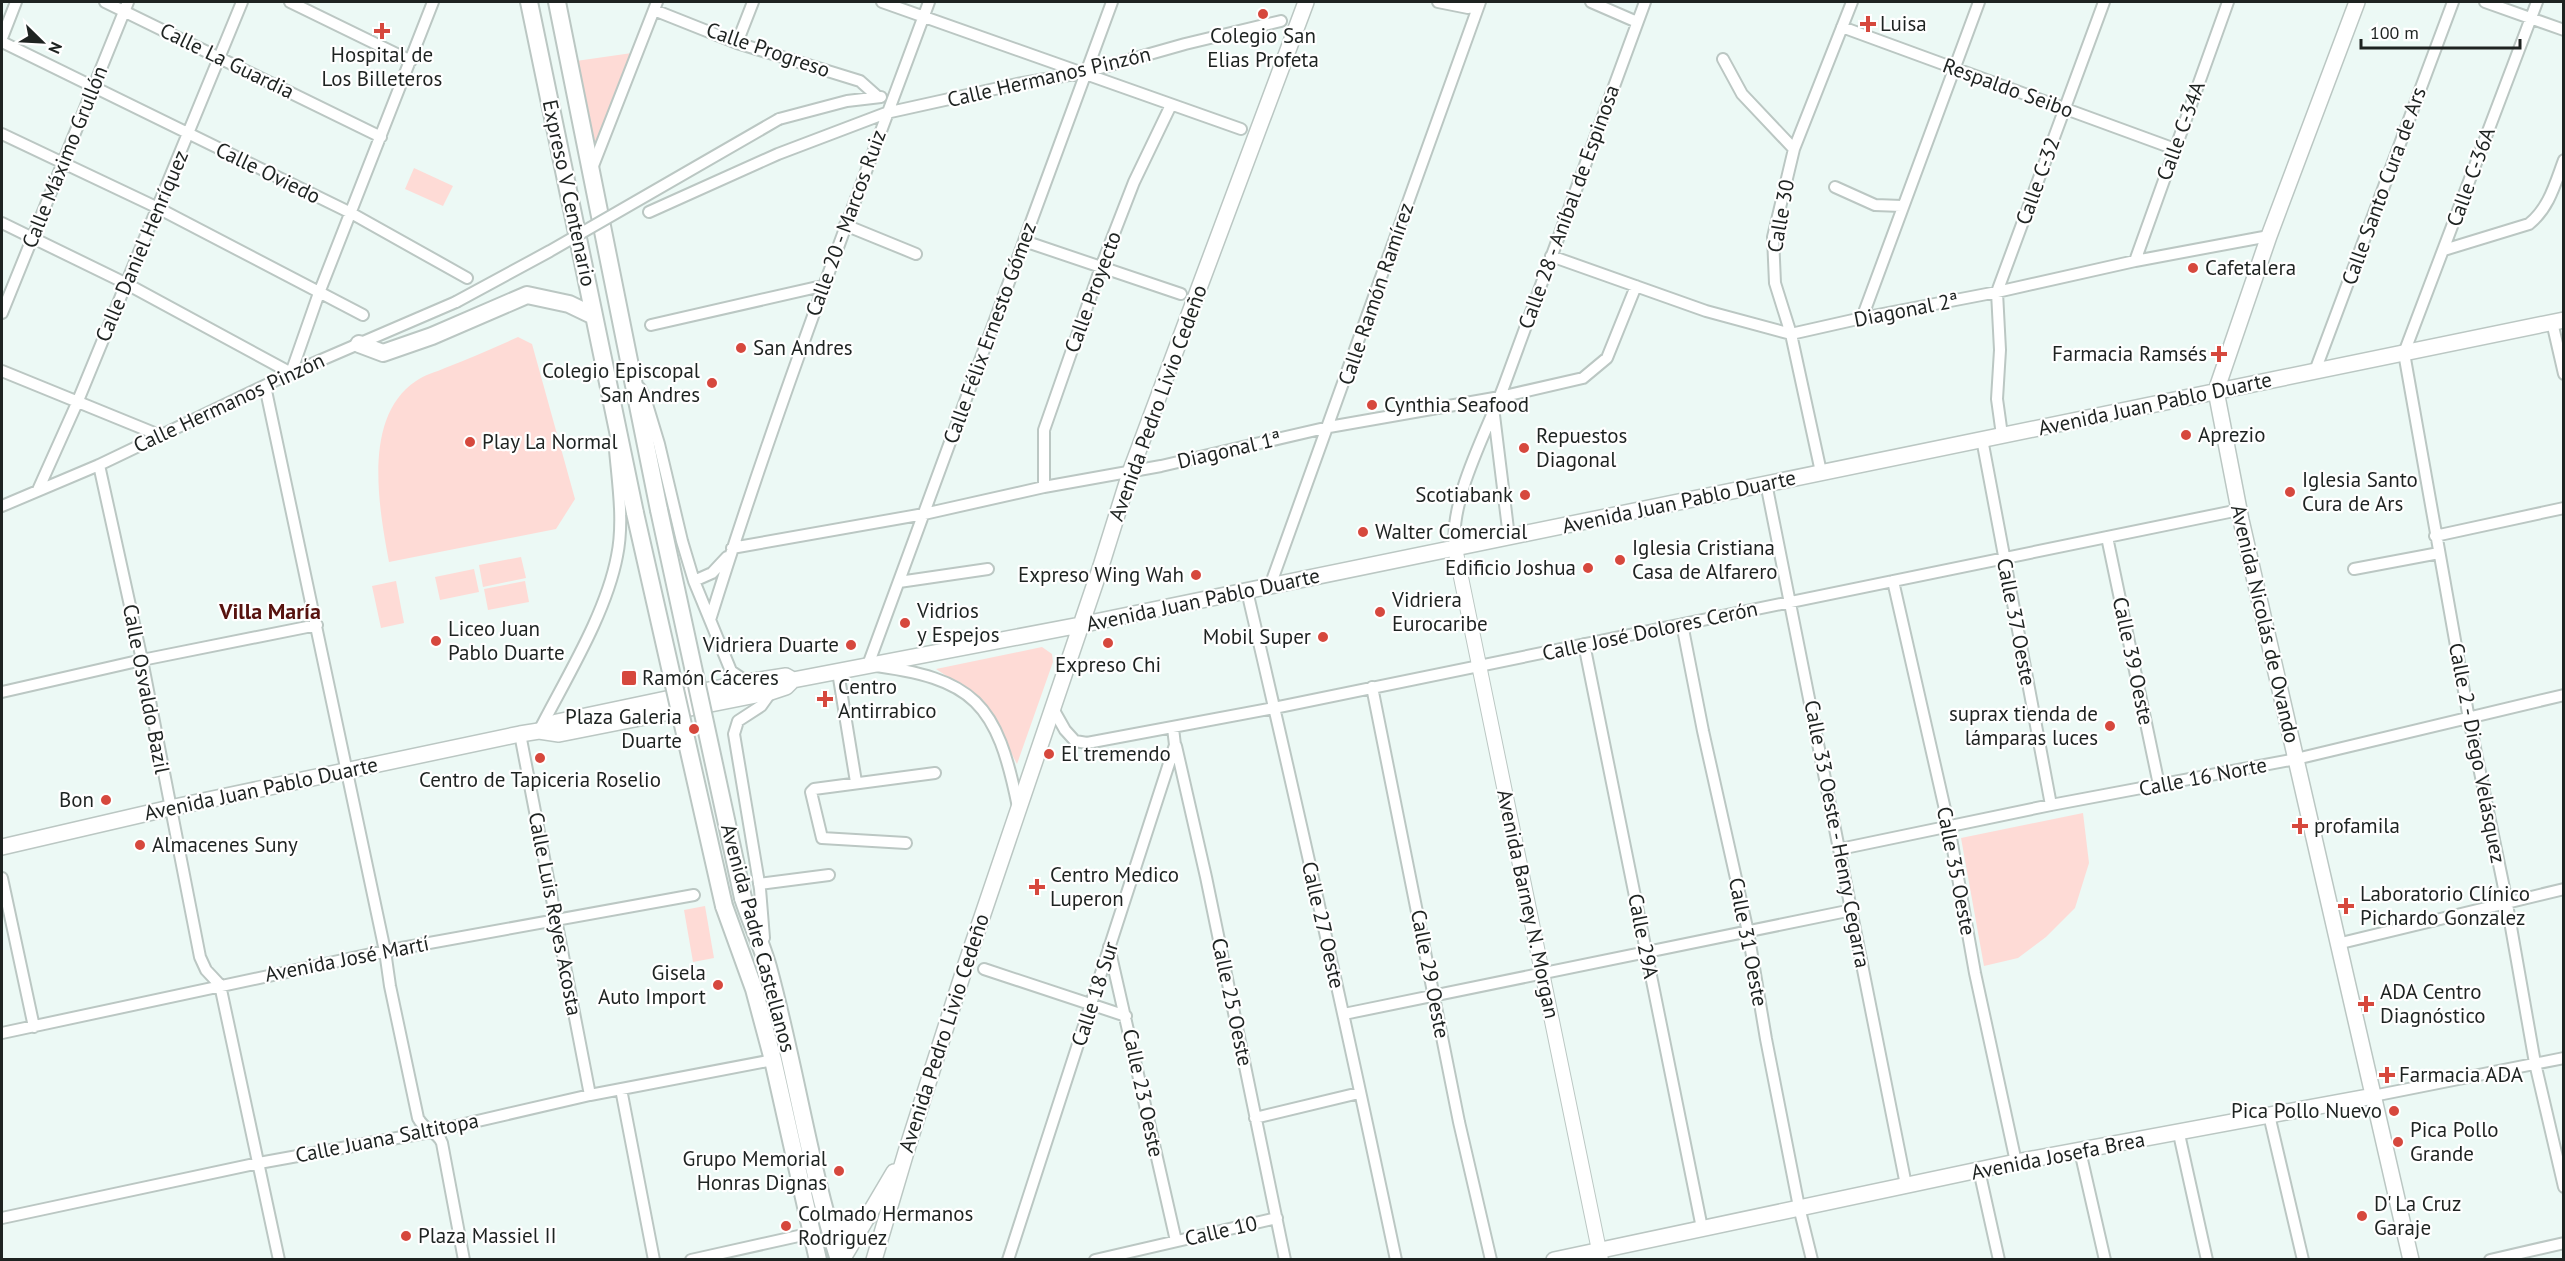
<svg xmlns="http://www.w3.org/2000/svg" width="2565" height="1261" font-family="'PT Sans',sans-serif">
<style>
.green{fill:#fedbd6}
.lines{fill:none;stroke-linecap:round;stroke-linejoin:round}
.minor-casing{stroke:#bbc7c3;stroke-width:14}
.tertiary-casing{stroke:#bbc7c3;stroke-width:16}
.secondary-casing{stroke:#bbc7c3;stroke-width:18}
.primary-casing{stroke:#bbc7c3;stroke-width:20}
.minor{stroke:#fff;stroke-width:10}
.tertiary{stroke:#fff;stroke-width:14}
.secondary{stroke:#fff;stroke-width:15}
.primary{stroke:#fff;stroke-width:16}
.minor-bridge-casing{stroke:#bbc7c3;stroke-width:14;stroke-linecap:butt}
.primary-bridge-casing{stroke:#bbc7c3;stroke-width:20;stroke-linecap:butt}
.minor-bridge{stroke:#fff;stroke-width:10}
.primary-bridge{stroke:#fff;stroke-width:16}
.poi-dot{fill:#d6483d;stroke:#fff;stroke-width:2}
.labels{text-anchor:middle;stroke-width:4.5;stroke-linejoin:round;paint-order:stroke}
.poi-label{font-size:21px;fill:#1e2321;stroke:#fff;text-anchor:start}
.street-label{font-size:21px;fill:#1e2321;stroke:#fff}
.neighbourhood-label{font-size:22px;font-weight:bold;fill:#57130f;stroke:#fff}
</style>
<rect width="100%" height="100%" fill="#ecf9f5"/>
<!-- green -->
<path class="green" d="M 632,53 L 593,156 L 576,61 Z
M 414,168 L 453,186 L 443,206 L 405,189 Z
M 518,337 L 532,344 L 575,499 L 556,529 L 389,562 C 379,508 362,417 416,381 C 424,375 436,372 445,368 C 470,358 494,348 518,337 Z
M 521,557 L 526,578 L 483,587 L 479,565 Z
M 474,569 L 479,592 L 440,600 L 435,577 Z
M 396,581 L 404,623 L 381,628 L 372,586 Z
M 525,581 L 529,602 L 488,610 L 484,589 Z
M 1042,647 L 1052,654 L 1053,662 L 1017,764 L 984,701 L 936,669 Z
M 2083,813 L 2089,863 L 2075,908 L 2046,937 L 2018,958 L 1984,966 L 1961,838 Z
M 705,906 L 714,958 L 693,962 L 684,910 Z"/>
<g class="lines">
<!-- minor casing -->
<g class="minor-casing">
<path id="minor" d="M 105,2 L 381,137
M 290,2 L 411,61
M 882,2 L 1241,129
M 1438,2 L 1468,8 L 1479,5
M 1591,2 L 1637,22
M 2485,2 L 2564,30
M 2537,2 L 2404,353 L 2469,719 L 2505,893 L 2535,1063 L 2564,1187
M 654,10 L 737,43 L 860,81 L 878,97
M 1842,27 L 2175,149
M 2,38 L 16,2
M 2,42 L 351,213 L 467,278
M 737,43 L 753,2
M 1723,59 L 1742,94 L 1794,149
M 779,119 L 847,101 L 881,97
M 2,134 L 156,207 L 363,315
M 591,171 L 657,2
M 1835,187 L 1875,205 L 1902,206
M 649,212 L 778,154 L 886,113 L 1017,84 L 1086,72 L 1185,44 L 1281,21
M 2,223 L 125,283 L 291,373 L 319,293 L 433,2
M 845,225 L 916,254
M 1024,241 L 1181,294
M 2444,250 L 2529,224 C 2549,208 2555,184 2564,160
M 1551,256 L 1706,311 L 1791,334 L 1862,318 L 1997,292 L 2135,261 L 2269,236
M 2135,261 L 2228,2
M 2,313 L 128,2
M 1862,318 L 1979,2
M 2552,322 L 2564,374
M 651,325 L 822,286
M 2,371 L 159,435
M 2315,371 L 2453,2
M 265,386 L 385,951 L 390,986 L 418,1118 C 425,1132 438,1131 442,1143 L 464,1260
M 640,388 L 646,401 L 659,444 L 682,541 L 694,581 L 731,671 L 747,682
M 1494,415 L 1509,537
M 2002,435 L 1997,399 L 2000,350 L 1997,292 L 2104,2
M 1982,439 L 2051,805
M 99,465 L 142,660 L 200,957 L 206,970 L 220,985 L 279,1260
M 1821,472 L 1791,334 L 1775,283 L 1773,237 L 1794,149 L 1852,2
M 1766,483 L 1906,1185
M 1044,487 L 1044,430 L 1101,267 L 1134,182 L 1171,105
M 38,490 L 77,403 L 242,2
M 2,506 L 99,465 L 291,373 L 456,302
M 2435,536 L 2564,508
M 2107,537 L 2159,785
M 732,548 L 924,514 L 1044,487 L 1161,466 L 1329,427 L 1500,397 L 1583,378 L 1607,358 L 1636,286
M 1455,548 C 1449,498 1488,430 1505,383 C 1551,256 1598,129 1645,2
M 2354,569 L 2439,553
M 694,581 L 712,573 L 727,557
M 1893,581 L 1949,827 L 1975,973 L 2016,1162
M 899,582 L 988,569
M 1270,586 L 1480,2
M 1247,591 C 1299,813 1349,1036 1396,1260
M 710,620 C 775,411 853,207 929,2
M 1682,624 L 1703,731 L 1748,932 L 1766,1039 L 1799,1207 L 1812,1260
M 1584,644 L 1702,1228
M 838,672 L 856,782
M 1372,687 L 1459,1122 L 1491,1260
M 2,692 L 142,660 L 317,625
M 1052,707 L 1065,730 L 1075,741 L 1087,743 L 1274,708 L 2239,510
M 539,731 C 566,678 606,614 617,556 C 624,522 618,484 615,450
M 520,734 L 590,1095
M 1176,746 L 1206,877 L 1285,1260
M 1018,807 C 997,703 975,678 868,665 L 1112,2
M 906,843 L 822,838 L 811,792 L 814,789 L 935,773
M 1840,849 L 2051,805 L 2296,759 L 2564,695
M 2,878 L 34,1027
M 759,884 L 829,875
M 764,938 L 760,889 L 734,734 L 738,721 L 761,706 L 771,692
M 2337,944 L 2564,889
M 1109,947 L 1176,1241
M 984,969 L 1126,1016
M 1344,1014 L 1852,910
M 2,1033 L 385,951 L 694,895
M 621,1089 L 654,1260
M 2373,1096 L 2564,1058
M 2269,1115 L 2303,1260
M 1255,1118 L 1359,1093
M 2179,1134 L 2207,1260
M 2080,1151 L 2105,1260
M 1979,1170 L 1999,1260
M 2,1218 L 259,1163 L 430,1132 L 590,1095 L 773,1060
M 691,1260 L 812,1233
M 1008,1260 L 1175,745 L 1173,728
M 1095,1260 L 1277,1218
M 2490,1260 L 2564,1243"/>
</g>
<!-- tertiary casing -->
<g class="tertiary-casing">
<path id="tertiary" d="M 1455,548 L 1601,1260"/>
</g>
<!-- secondary casing -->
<g class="secondary-casing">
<path id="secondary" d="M 2357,2 L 2269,236 L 2216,391 L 2241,520 L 2411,1260
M 540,731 L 557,722 L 747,682 L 786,676 L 793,680
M 2,847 L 170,808 L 520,734 L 539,731 L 559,734 L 771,692 L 786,687 L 793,680 L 1080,625 L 2564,320
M 842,1260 L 894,1172
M 874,1260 L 906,1152 L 966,964 L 1101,566 L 1131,470 L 1306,2
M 1554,1260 L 2016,1162 L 2373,1096"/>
</g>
<!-- primary casing -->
<g class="primary-casing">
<path id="primary" d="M 529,2 L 635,513
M 557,2 L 659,510
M 359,344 L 383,353 L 432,336 L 527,295 L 569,304 L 594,316
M 743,898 C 751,923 763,947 769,971 C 795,1067 809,1165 839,1260
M 724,906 L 754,989 L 773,1060 L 818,1260
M 824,1211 C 835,1234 854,1228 869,1215"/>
</g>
<!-- minor -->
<use href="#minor" class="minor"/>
<!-- tertiary -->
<use href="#tertiary" class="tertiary"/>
<!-- secondary -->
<use href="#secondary" class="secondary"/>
<!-- primary -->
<use href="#primary" class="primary"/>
<!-- minor-bridge casing -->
<g class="minor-bridge-casing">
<path id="minor-bridge" d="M 456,302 L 550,251 L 779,119"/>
</g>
<!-- primary-bridge casing -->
<g class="primary-bridge-casing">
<path id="primary-bridge" d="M 659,510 L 743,898
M 635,513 L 724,906"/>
</g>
<!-- minor-bridge -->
<use href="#minor-bridge" class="minor-bridge"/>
<!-- primary-bridge -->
<use href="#primary-bridge" class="primary-bridge"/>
</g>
<!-- markers -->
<g class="poi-dot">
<circle cx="1263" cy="14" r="6"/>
<path d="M1865 15h6v6h6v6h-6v6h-6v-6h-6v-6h6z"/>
<path d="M379 22h6v6h6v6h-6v6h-6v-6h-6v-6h6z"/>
<circle cx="2193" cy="268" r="6"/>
<circle cx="741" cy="348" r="6"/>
<path d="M2216 345h6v6h6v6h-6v6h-6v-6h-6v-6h6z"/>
<circle cx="712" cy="383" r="6"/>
<circle cx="1372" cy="405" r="6"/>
<circle cx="2186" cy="435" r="6"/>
<circle cx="470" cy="442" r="6"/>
<circle cx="1524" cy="448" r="6"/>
<circle cx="2290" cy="492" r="6"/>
<circle cx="1525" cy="495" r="6"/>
<circle cx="1363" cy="532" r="6"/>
<circle cx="1620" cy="560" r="6"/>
<circle cx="1588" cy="568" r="6"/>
<circle cx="1196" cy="575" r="6"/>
<circle cx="1380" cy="612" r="6"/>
<circle cx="905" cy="623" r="6"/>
<circle cx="1323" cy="637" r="6"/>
<circle cx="436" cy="641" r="6"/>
<circle cx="1108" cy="643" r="6"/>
<circle cx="851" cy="645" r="6"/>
<rect x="621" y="670" width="16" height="16" rx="3"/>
<path d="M822 690h6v6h6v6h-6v6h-6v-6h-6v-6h6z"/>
<circle cx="2110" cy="726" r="6"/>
<circle cx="694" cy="729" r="6"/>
<circle cx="1049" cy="754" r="6"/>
<circle cx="540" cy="758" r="6"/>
<circle cx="106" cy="800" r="6"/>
<path d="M2297 817h6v6h6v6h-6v6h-6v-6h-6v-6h6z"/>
<circle cx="140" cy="845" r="6"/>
<path d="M1034 878h6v6h6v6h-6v6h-6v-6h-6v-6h6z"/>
<path d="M2343 897h6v6h6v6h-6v6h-6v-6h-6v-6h6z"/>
<circle cx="718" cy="985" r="6"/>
<path d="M2363 995h6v6h6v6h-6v6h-6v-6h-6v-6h6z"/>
<path d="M2384 1066h6v6h6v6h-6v6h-6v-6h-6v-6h6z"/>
<circle cx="2394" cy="1111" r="6"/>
<circle cx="2398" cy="1142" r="6"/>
<circle cx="839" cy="1171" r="6"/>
<circle cx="2362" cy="1216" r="6"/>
<circle cx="786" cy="1226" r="6"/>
<circle cx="406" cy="1236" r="6"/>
</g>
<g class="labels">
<!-- poi labels -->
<g class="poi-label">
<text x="1880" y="31">Luisa</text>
<text x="1263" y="43" text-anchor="middle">Colegio San<tspan x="1263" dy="24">Elias Profeta</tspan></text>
<text x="382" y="62" text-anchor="middle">Hospital de<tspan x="382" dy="24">Los Billeteros</tspan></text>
<text x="2205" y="275">Cafetalera</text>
<text x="753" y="355">San Andres</text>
<text x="2207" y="361" text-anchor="end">Farmacia Ramsés</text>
<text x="700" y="378" text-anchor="end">Colegio Episcopal<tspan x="700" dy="24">San Andres</tspan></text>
<text x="1384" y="412">Cynthia Seafood</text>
<text x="2198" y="442">Aprezio</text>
<text x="1536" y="443">Repuestos<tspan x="1536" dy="24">Diagonal</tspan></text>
<text x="482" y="449">Play La Normal</text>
<text x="2302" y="487">Iglesia Santo<tspan x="2302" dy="24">Cura de Ars</tspan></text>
<text x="1513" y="502" text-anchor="end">Scotiabank</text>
<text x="1375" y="539">Walter Comercial</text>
<text x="1632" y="555">Iglesia Cristiana<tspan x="1632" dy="24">Casa de Alfarero</tspan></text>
<text x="1576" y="575" text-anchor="end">Edificio Joshua</text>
<text x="1184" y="582" text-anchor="end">Expreso Wing Wah</text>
<text x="1392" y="607">Vidriera<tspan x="1392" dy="24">Eurocaribe</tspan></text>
<text x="917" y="618">Vidrios<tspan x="917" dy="24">y Espejos</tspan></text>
<text x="448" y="636">Liceo Juan<tspan x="448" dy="24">Pablo Duarte</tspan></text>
<text x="1311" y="644" text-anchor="end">Mobil Super</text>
<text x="839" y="652" text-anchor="end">Vidriera Duarte</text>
<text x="1108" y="672" text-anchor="middle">Expreso Chi</text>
<text x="642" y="685">Ramón Cáceres</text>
<text x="838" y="694">Centro<tspan x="838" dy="24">Antirrabico</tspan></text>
<text x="2098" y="721" text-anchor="end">suprax tienda de<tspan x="2098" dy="24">lámparas luces</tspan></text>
<text x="682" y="724" text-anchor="end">Plaza Galeria<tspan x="682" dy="24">Duarte</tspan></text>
<text x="1061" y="761">El tremendo</text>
<text x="540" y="787" text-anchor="middle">Centro de Tapiceria Roselio</text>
<text x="94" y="807" text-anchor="end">Bon</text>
<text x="2314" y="833">profamila</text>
<text x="152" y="852">Almacenes Suny</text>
<text x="1050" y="882">Centro Medico<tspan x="1050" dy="24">Luperon</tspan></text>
<text x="2360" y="901">Laboratorio Clínico<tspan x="2360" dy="24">Pichardo Gonzalez</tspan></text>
<text x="706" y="980" text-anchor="end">Gisela<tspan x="706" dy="24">Auto Import</tspan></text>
<text x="2380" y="999">ADA Centro<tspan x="2380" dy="24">Diagnóstico</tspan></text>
<text x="2399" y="1082">Farmacia ADA</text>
<text x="2382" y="1118" text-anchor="end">Pica Pollo Nuevo</text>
<text x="2410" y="1137">Pica Pollo<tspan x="2410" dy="24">Grande</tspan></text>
<text x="827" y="1166" text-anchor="end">Grupo Memorial<tspan x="827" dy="24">Honras Dignas</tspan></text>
<text x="2374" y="1211">D' La Cruz<tspan x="2374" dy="24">Garaje</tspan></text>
<text x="798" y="1221">Colmado Hermanos<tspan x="798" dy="24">Rodriguez</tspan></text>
<text x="418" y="1243">Plaza Massiel II</text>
</g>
<!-- street labels -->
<g class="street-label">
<text transform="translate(768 50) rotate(19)" y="7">Calle Progreso</text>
<text transform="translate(227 61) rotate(26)" y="7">Calle La Guardia</text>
<text transform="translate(1049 77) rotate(-13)" y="7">Calle Hermanos Pinzón</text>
<text transform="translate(2008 88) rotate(20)" y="7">Respaldo Seibo</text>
<text transform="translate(2181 131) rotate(-70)" y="7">Calle C-34A</text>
<text transform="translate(65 157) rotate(-68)" y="7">Calle Máximo Grullón</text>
<text transform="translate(268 173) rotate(26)" y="7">Calle Oviedo</text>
<text transform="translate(2471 177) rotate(-70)" y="7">Calle C-36A</text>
<text transform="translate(2038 181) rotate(-70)" y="7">Calle C-32</text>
<text transform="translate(2384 186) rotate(-70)" y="7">Calle Santo Cura de Ars</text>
<text transform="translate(569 193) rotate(78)" y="7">Expreso V Centenario</text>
<text transform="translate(1569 207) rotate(-70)" y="7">Calle 28 - Aníbal de Espinosa</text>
<text transform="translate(1781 216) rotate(-80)" y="7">Calle 30</text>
<text transform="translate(846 223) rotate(-70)" y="7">Calle 20 - Marcos Ruiz</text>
<text transform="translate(142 246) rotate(-67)" y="7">Calle Daniel Henríquez</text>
<text transform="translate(1093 292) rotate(-70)" y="7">Calle Proyecto</text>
<text transform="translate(1376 294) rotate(-71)" y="7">Calle Ramón Ramírez</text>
<text transform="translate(1906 310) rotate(-11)" y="7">Diagonal 2ª</text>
<text transform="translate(990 333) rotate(-70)" y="7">Calle Félix Ernesto Gómez</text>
<text transform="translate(229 403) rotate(-25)" y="7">Calle Hermanos Pinzón</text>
<text transform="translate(1158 403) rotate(-70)" y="7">Avenida Pedro Livio Cedeño</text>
<text transform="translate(2155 404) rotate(-12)" y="7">Avenida Juan Pablo Duarte</text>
<text transform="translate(1229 450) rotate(-13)" y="7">Diagonal 1ª</text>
<text transform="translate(1679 502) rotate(-12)" y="7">Avenida Juan Pablo Duarte</text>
<text transform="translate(1203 600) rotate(-12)" y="7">Avenida Juan Pablo Duarte</text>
<text transform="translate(2016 622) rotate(79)" y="7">Calle 37 Oeste</text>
<text transform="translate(2265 624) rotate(77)" y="7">Avenida Nicolás de Ovando</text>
<text transform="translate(1650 631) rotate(-12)" y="7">Calle José Dolores Cerón</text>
<text transform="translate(2133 661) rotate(78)" y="7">Calle 39 Oeste</text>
<text transform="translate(146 689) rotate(79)" y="7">Calle Osvaldo Bazil</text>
<text transform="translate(2477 753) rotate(79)" y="7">Calle 2 - Diego Velásquez</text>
<text transform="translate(2203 777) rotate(-11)" y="7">Calle 16 Norte</text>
<text transform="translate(261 789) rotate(-12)" y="7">Avenida Juan Pablo Duarte</text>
<text transform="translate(1837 834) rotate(79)" y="7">Calle 33 Oeste - Henry Cegarra</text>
<text transform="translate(1956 871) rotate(79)" y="7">Calle 35 Oeste</text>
<text transform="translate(1528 904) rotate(78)" y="7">Avenida Barney N. Morgan</text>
<text transform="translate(555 914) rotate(79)" y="7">Calle Luis Reyes Acosta</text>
<text transform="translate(1323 925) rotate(77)" y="7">Calle 27 Oeste</text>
<text transform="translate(1643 936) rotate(79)" y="7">Calle 29A</text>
<text transform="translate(758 938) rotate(75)" y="7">Avenida Padre Castellanos</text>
<text transform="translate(1748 942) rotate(79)" y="7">Calle 31 Oeste</text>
<text transform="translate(347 959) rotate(-11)" y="7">Avenida José Martí</text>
<text transform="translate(1430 974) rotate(79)" y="7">Calle 29 Oeste</text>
<text transform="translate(1095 994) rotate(-72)" y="7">Calle 18 Sur</text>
<text transform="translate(1232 1002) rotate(78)" y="7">Calle 25 Oeste</text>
<text transform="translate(944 1033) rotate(-72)" y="7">Avenida Pedro Livio Cedeño</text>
<text transform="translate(1143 1093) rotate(78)" y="7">Calle 23 Oeste</text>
<text transform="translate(387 1138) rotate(-11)" y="7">Calle Juana Saltitopa</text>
<text transform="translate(2058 1156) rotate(-11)" y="7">Avenida Josefa Brea</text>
<text transform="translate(1221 1231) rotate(-13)" y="7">Calle 10</text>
</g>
<!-- neighbourhood labels -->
<g class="neighbourhood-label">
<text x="270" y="619">Villa María</text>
</g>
</g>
<!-- border -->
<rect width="2565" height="1261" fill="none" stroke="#1e2321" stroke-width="6"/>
<!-- north arrow -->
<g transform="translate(42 42) rotate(114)" stroke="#ffffff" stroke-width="4.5" paint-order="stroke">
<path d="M0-4.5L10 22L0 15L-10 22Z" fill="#1e2321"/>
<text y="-9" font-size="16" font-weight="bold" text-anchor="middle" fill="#1e2321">N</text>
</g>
<!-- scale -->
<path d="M2361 39v9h159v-9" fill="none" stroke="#1e2321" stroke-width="3"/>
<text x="2370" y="39" font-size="18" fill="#1e2321" stroke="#ffffff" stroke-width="4.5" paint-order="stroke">100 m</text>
</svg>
